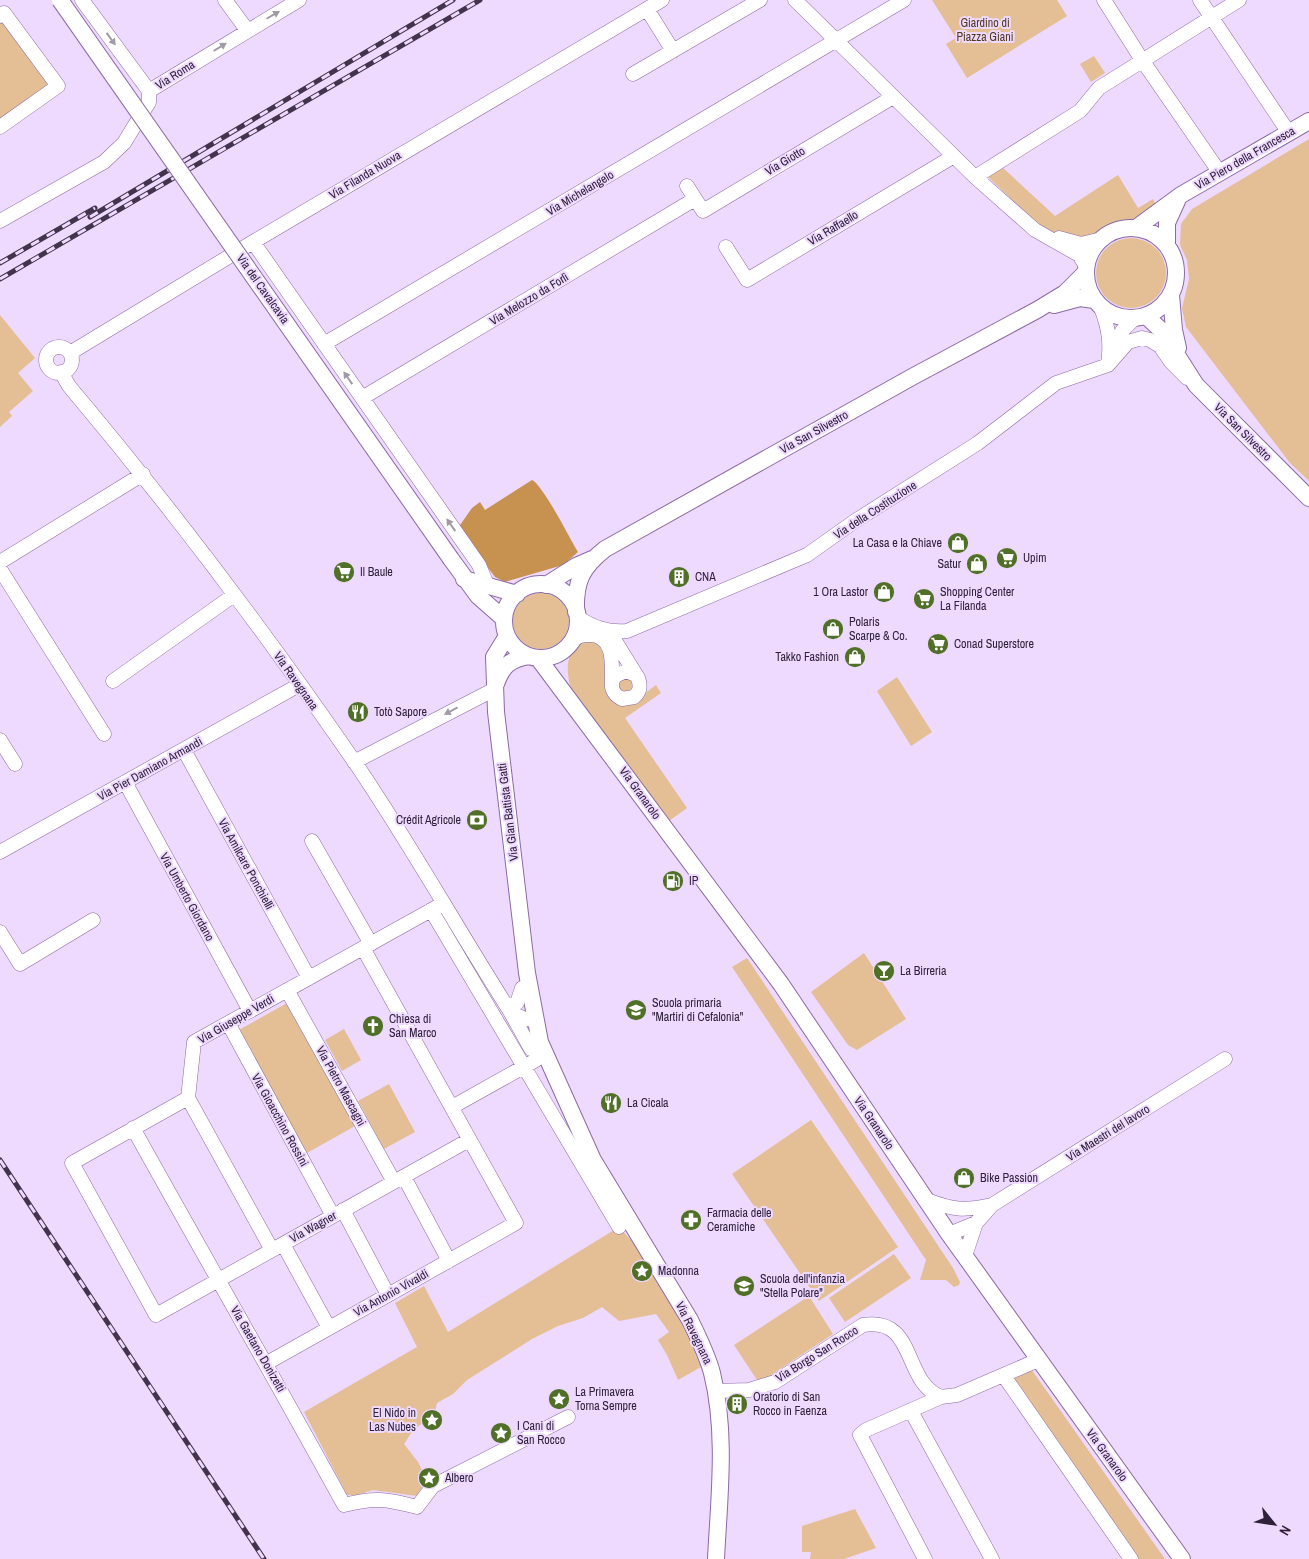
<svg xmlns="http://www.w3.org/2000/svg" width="1309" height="1559" font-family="'Archivo Narrow',sans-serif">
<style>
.green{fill:#e4be94}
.forest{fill:#c79150}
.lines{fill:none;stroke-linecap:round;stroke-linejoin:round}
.minor-casing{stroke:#8b6aa4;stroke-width:15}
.major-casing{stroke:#8b6aa4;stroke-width:18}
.minor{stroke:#fff;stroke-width:14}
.major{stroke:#fff;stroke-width:16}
.rail-casing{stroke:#43344d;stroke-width:5}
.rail{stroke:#eed9ff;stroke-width:3;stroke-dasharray:9;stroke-linecap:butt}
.major-bridge-casing{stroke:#8b6aa4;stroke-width:18;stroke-linecap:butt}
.major-bridge{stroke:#fff;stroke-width:16}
.oneway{fill:#a19ba6}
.labels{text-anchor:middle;stroke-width:4;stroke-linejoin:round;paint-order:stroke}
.park-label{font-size:12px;fill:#4f381b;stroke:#eed9ff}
.street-label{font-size:12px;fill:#2f2139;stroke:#eed9ff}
.poi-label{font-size:12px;fill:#2f2139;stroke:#eed9ff;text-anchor:start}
</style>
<rect width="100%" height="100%" fill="#eed9ff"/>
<!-- green -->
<path class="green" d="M 932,0 L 1057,0 L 1067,16 L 967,78 L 946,44 L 956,38 Z
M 0,19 L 53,87 L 0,125 Z
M 1094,56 L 1105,73 L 1091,82 L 1080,64 Z
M 1309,139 L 1309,481 L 1290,463 L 1186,327 L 1182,308 L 1189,279 L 1187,260 L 1180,245 L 1181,224 L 1192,209 Z
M 1001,166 L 1055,216 L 1118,175 L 1138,208 L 1153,199 L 1157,207 L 1139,219 L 1112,225 L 1089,238 L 1057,234 L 1039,225 L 985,174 Z
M1096 273a35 35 0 1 1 70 0a35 35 0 1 1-70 0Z
M 0,315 L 35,358 L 18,373 L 33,391 L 9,412 L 12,416 L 0,427 Z
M513 621a28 28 0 1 1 56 0a28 28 0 1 1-56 0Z
M 592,639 L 604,645 L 609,691 L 640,697 L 656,685 L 661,693 L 625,718 L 687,808 L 666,823 L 570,686 C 565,663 567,646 592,639 Z
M 625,674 L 637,686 L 627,696 L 615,684 Z
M 897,677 L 932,732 L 911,746 L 877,691 Z
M 864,953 L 906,1019 L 857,1050 L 848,1045 L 811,992 Z
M 747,958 L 953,1268 L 960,1282 L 959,1285 L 954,1287 L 946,1280 L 920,1280 L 926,1260 L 732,967 Z
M 287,1003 L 355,1126 L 307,1153 L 239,1030 Z
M 344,1029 L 361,1060 L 342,1071 L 325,1040 Z
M 389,1084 L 415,1132 L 384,1149 L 358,1101 Z
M 811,1120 L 898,1247 L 819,1301 L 732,1174 Z
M 619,1227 L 652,1263 L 675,1304 L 701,1367 L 678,1380 L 667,1355 L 658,1340 L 669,1332 L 656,1314 L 619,1321 L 602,1307 L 583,1318 L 558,1326 L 532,1339 L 467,1380 L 453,1394 L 437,1403 L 434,1415 L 413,1430 L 404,1444 L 418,1462 L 427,1480 L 417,1496 L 373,1490 L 357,1495 L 347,1495 L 304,1412 L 417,1347 L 395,1303 L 424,1286 L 448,1332 Z
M 894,1254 L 911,1278 L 845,1322 L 829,1298 Z
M 809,1296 L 833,1334 L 759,1383 L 734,1345 Z
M 1029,1366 L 1165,1559 L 1135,1559 L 1012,1378 Z
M 855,1509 L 876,1548 L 844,1559 L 810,1559 L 811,1552 L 802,1552 L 802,1526 Z"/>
<!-- forest -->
<path class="forest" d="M 532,480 C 543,485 570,539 578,552 L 563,565 L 505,582 L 495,577 L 458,528 L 472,508 L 480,502 L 485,510 Z"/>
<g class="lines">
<!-- minor casing -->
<g class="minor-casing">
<path id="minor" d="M 82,0 L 149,91
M 225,0 L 247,30
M 795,0 L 975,177 L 1035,230 L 1079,255 L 1086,266
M 1104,0 L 1142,60 L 1220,173
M 1200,0 L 1289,133
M 647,9 L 673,51
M 0,16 L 4,13 L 58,86 L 0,127
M 633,74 L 760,0
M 149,91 L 299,0
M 975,177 L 1080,111 L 1099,88 L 1239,0
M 687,186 L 703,211 L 893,97
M 0,221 L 104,162 L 124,143 L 149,102 L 149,91
M 1059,238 L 1081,244 L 1102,239
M 253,242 L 479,565 L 488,587
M 726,247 L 747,280 L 954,156
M 1101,308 C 1109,328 1111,344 1108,365
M 324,344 L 904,0
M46 360a13 13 0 1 1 26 0a13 13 0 1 1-26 0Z
M 1112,352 L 1122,331 L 1135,318
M 70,353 L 253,242 L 662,0
M 61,372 L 69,386 C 170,506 265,632 354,761 C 410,843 458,930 511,1013 L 525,1019 L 535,1020
M 362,398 L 695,199
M 0,562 L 143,474
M 0,569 L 104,734
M 577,617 C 593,627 608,633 627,631 L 807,555 L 855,521 L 978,443 L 1056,383 L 1108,365 L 1128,342 L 1142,338 L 1150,340 L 1160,346 L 1171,362 L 1187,378
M 602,629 L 612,636 L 638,678 C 641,686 640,692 634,697 L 622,699 C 612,694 609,685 615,676 L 626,671 L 636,675
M 569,645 C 575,637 580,635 590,635 C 615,635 612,665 612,682
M 113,681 L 234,595
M 0,740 L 15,764
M 184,750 L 309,978
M 354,762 L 495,689
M 125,782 L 250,1011
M 312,841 L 371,944
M 0,852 L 299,685
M 442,904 L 194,1042 L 188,1098 L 72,1163 L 156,1315 L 469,1140
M 431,910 L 619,1227
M 0,932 L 20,964 L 93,920
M 287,990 L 394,1182
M 507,1007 L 517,1003 L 522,988
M 511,1013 L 531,1049
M 228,1023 L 333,1216
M 188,1098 L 272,1250
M 452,1107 L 536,1060
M 133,1128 C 203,1254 275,1379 344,1505 C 375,1497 386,1499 417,1507 L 433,1486 L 568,1417
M 404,1177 L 449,1261
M 927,1200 C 953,1210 964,1211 992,1205
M 343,1210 L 388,1295
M 949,1234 L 976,1223
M 283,1244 L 329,1328
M 965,1256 L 976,1223 L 992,1205 L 1225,1059
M 267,1363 L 516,1223 L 363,948
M 1004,1376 L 1131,1559
M 716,1391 L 749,1390 L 775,1382 L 863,1325 C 917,1316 902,1382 941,1397 L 957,1395 L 1038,1360
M 911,1411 L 992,1559
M 925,1559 L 860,1435 L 866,1430 L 941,1397"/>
</g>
<!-- major casing -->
<g class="major-casing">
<path id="major" d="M1086 273a45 45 0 1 1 90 0a45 45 0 1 1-90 0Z
M 1136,228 L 1181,195 L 1309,121
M 1167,245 L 1167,223 L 1177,201
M 1171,295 L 1174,330 L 1178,348
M 1054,305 L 1080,298 L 1094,300
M 1146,316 L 1161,330 L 1196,385 L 1309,498
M 451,559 L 478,596 L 503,618
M 464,579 L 517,594
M504 621a37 37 0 1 1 74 0a37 37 0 1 1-74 0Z
M 546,585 L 576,566 L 592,559
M 576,612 C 575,582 581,568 605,549 L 912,377 L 1037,310 L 1065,293 L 1086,272
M 507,636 L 494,657 L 496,712 L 527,973 L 540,1042 L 593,1160 L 690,1320 C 698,1337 707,1354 712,1373 C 727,1433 719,1498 716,1559
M 538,658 L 781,984 L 949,1234 L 1182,1559
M 496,684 C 502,666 510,659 529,656"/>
</g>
<!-- minor -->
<use href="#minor" class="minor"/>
<!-- major -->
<use href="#major" class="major"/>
<!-- rail casing -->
<g class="rail-casing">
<path id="rail" d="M 90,217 L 453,0
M 0,263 L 95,208
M 0,279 L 480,0
M 0,1160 L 264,1559"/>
</g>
<!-- rail -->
<use href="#rail" class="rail"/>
<!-- major-bridge casing -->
<g class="major-bridge-casing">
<path id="major-bridge" d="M 60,0 L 451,559"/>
</g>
<!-- major-bridge -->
<use href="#major-bridge" class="major-bridge"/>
</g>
<!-- one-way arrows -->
<defs><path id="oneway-solid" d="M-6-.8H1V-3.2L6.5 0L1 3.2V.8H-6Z" transform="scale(1.25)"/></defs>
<g class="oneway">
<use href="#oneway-solid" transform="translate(273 15) rotate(-30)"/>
<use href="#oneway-solid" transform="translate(111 39) rotate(54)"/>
<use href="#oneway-solid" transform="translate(220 47) rotate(-32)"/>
<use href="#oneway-solid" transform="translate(348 378) rotate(-125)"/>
<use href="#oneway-solid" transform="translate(451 525) rotate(-125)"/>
<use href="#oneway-solid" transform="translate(451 711) rotate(152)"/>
</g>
<!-- icons -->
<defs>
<g id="shop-disc" transform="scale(1.125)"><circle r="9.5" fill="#507027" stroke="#eed9ff"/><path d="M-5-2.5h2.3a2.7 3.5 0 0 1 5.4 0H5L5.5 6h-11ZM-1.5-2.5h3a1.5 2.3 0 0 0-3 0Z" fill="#fff"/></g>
<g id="supermarket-disc" transform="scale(1.125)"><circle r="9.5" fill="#507027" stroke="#eed9ff"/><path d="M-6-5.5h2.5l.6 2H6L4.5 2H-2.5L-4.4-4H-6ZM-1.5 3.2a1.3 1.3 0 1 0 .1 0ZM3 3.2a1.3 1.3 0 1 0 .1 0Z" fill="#fff"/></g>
<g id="building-disc" transform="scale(1.125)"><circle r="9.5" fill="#507027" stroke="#eed9ff"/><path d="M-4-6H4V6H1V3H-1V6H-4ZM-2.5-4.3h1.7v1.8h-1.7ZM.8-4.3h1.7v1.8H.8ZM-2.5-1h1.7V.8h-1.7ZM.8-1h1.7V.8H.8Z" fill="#fff"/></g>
<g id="restaurant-disc" transform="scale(1.125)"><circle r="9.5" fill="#507027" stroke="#eed9ff"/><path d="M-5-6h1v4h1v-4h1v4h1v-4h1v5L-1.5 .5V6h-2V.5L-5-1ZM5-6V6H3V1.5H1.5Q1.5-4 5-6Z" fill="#fff"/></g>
<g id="bank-disc" transform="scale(1.125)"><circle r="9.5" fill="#507027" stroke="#eed9ff"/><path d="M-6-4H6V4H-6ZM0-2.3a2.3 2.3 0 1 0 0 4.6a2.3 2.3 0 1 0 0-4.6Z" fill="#fff"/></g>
<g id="fuel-disc" transform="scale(1.125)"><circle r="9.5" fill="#507027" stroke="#eed9ff"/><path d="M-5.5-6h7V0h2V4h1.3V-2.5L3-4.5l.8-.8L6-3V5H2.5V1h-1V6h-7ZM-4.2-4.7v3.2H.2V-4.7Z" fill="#fff"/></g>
<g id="bar-disc" transform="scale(1.125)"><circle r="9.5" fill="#507027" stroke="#eed9ff"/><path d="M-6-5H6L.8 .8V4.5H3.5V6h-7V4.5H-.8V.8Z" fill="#fff"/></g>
<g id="school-disc" transform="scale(1.125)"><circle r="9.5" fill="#507027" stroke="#eed9ff"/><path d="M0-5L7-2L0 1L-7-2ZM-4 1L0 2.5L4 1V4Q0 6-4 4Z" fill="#fff"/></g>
<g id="church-disc" transform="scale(1.125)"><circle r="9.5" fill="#507027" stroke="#eed9ff"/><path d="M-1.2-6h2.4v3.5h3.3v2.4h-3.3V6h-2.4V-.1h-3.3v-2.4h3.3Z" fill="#fff"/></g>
<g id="pharmacy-disc" transform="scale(1.125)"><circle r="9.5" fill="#507027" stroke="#eed9ff"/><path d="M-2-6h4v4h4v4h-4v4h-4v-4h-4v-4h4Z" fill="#fff"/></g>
<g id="sight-disc" transform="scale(1.125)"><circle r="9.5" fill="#507027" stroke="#eed9ff"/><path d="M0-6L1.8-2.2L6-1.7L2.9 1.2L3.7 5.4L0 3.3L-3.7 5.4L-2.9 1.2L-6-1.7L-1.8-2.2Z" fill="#fff"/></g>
</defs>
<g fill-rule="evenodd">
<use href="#shop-disc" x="958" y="543"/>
<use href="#supermarket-disc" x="1007" y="558"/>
<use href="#shop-disc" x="977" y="564"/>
<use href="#supermarket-disc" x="344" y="572"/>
<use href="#building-disc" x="679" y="577"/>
<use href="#shop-disc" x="884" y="592"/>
<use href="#supermarket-disc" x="924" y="599"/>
<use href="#shop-disc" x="833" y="629"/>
<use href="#supermarket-disc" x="938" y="644"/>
<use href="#shop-disc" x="855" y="657"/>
<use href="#restaurant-disc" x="358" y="712"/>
<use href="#bank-disc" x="477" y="820"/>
<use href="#fuel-disc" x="673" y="881"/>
<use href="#bar-disc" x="884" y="971"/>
<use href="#school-disc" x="636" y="1010"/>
<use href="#church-disc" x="373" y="1026"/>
<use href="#restaurant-disc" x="611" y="1103"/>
<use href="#shop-disc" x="964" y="1178"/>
<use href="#pharmacy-disc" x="691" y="1220"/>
<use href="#sight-disc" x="642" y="1271"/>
<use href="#school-disc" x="744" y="1286"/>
<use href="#sight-disc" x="559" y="1399"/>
<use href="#building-disc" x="737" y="1404"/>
<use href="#sight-disc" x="432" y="1420"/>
<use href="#sight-disc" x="501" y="1433"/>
<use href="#sight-disc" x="429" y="1478"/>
</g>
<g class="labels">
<!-- park labels -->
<g class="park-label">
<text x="985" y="27">Giardino di<tspan x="985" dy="14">Piazza Giani</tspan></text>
</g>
<!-- street labels -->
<g class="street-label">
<text transform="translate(175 75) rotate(-32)" y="4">Via Roma</text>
<text transform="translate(1245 158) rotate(-30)" y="4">Via Piero della Francesca</text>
<text transform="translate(785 161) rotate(-31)" y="4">Via Giotto</text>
<text transform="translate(365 175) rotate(-31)" y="4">Via Filanda Nuova</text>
<text transform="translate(580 193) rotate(-31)" y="4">Via Michelangelo</text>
<text transform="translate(833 228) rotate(-31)" y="4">Via Raffaello</text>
<text transform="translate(263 289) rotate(55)" y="4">Via del Cavalcavia</text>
<text transform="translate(529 299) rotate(-31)" y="4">Via Melozzo da Forlì</text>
<text transform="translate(814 432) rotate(-29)" y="4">Via San Silvestro</text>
<text transform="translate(1243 432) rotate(45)" y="4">Via San Silvestro</text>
<text transform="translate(875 510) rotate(-33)" y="4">Via della Costituzione</text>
<text transform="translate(296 681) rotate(55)" y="4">Via Ravegnana</text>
<text transform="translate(150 769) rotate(-29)" y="4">Via Pier Damiano Armandi</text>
<text transform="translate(640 793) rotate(54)" y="4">Via Granarolo</text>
<text transform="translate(508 812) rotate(-97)" y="4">Via Gian Battista Gatti</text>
<text transform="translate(246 864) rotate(61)" y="4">Via Amilcare Ponchielli</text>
<text transform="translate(187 897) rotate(61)" y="4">Via Umberto Giordano</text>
<text transform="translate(236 1019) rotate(-30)" y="4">Via Giuseppe Verdi</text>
<text transform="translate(341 1086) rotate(61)" y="4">Via Pietro Mascagni</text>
<text transform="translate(280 1120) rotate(61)" y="4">Via Gioacchino Rossini</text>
<text transform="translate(874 1123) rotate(56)" y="4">Via Granarolo</text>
<text transform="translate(1108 1133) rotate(-32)" y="4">Via Maestri del lavoro</text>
<text transform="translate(313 1227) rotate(-29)" y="4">Via Wagner</text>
<text transform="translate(391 1293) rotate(-29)" y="4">Via Antonio Vivaldi</text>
<text transform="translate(694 1333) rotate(64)" y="4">Via Ravegnana</text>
<text transform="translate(258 1349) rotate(60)" y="4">Via Gaetano Donizetti</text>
<text transform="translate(817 1354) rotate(-32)" y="4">Via Borgo San Rocco</text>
<text transform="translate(1107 1455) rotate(54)" y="4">Via Granarolo</text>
</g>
<!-- poi labels -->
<g class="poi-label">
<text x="942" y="547" text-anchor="end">La Casa e la Chiave</text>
<text x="1023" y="562">Upim</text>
<text x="961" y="568" text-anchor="end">Satur</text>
<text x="360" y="576">Il Baule</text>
<text x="695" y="581">CNA</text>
<text x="868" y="596" text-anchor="end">1 Ora Lastor</text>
<text x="940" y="596">Shopping Center<tspan x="940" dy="14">La Filanda</tspan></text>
<text x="849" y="626">Polaris<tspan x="849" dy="14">Scarpe &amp; Co.</tspan></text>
<text x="954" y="648">Conad Superstore</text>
<text x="839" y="661" text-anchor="end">Takko Fashion</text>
<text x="374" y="716">Totò Sapore</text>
<text x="461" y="824" text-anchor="end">Crédit Agricole</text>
<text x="689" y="885">IP</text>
<text x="900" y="975">La Birreria</text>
<text x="652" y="1007">Scuola primaria<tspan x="652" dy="14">"Martiri di Cefalonia"</tspan></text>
<text x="389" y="1023">Chiesa di<tspan x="389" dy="14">San Marco</tspan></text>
<text x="627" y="1107">La Cicala</text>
<text x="980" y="1182">Bike Passion</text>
<text x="707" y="1217">Farmacia delle<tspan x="707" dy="14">Ceramiche</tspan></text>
<text x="658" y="1275">Madonna</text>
<text x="760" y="1283">Scuola dell'infanzia<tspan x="760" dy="14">"Stella Polare"</tspan></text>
<text x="575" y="1396">La Primavera<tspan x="575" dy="14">Torna Sempre</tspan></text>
<text x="753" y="1401">Oratorio di San<tspan x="753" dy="14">Rocco in Faenza</tspan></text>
<text x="416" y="1417" text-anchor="end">El Nido in<tspan x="416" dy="14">Las Nubes</tspan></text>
<text x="517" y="1430">I Cani di<tspan x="517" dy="14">San Rocco</tspan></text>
<text x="445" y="1482">Albero</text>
</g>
</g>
<!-- north arrow -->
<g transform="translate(1274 1524) rotate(120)" stroke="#eed9ff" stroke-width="4" paint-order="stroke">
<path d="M0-4L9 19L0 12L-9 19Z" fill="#2f2139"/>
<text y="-8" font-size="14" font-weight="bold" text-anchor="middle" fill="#2f2139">N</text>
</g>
</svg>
